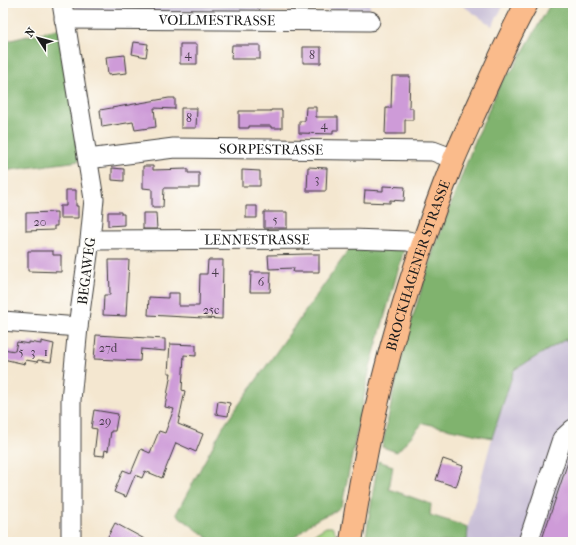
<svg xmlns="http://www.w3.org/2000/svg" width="576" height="545" font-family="'IM FELL French Canon',serif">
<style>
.industrial{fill:#c9bfd7}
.green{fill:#a0d17f;stroke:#5e764e}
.forest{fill:#80b36e;stroke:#4e6845}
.building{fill:#ce9bd8}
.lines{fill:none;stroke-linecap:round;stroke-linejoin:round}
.minor-casing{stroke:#3c3a37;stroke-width:21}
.major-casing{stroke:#3c3a37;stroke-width:24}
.minor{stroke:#fff;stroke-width:19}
.major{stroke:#fabb8b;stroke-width:22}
.labels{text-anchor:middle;stroke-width:3;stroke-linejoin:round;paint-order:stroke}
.number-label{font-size:12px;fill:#483c4b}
.street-label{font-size:14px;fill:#1c1c1c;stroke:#fdfcf7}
</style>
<rect width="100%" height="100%" fill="#fdfcf7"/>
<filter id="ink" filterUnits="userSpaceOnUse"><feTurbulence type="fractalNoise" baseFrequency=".025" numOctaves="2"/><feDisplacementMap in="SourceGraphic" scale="8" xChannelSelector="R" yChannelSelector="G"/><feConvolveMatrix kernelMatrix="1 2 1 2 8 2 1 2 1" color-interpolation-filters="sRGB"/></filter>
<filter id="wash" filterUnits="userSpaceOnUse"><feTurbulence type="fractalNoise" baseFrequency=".012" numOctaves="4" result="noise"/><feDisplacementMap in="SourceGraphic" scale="16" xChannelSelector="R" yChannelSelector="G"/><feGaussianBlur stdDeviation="0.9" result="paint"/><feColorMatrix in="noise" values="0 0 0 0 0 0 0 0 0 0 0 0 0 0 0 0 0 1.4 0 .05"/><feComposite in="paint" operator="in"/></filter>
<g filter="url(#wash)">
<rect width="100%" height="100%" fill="#f4e7d0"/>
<!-- industrial -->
<path class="industrial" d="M 71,3 L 370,3 L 370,9 L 163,13 L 83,11 L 77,9 Z
M 459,3 L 505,3 L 492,26 Z
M 566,339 L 573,350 L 573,542 L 467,542 L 468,527 L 492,438 L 514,370 Z"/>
<!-- green -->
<path class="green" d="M 326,527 L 332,527 L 336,533 L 334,542 L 305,542 L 311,536 Z"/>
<!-- forest -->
<path class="forest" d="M 551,3 L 573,3 L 573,350 L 566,339 L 514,370 L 492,438 L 423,423 L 397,452 L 382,447 L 397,376 L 411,323 L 434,249 L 473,146 L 501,82 L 513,69 Z
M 61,28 L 79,161 L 3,171 L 3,42 Z
M 353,244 L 405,246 L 370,367 L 342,505 C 333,515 328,513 318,519 C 307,525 298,534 290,542 L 213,542 L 176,514 L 223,427 Z
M 378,461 L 393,466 L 389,489 L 431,504 L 430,515 L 468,527 L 467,542 L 365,542 Z"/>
<g id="blocks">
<!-- building -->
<path class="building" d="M 134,42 L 148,44 L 146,57 L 132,54 Z
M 180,44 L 197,44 L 197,64 L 180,64 Z
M 232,45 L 260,45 L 260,59 L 231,59 Z
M 303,47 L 321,47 L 321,63 L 303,63 Z
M 125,55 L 127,73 L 108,75 L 106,57 Z
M 392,76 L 410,76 L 409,108 L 413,108 L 413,120 L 405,120 L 405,134 L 385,134 L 386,108 L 391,108 Z
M 169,98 L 175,98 L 175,109 L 154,108 L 156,127 L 135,130 L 133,122 L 102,127 L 100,110 Z
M 306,107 L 316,107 L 316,117 L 338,117 L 338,130 L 333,130 L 333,134 L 299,133 L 299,121 L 305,121 Z
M 181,108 L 197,108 L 196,128 L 181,128 Z
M 271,110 L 282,110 L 282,128 L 271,128 L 271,126 L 249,126 L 249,128 L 239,128 L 239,111 L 271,111 Z
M 143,166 L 153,166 L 153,170 L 188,169 L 188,173 L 199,173 L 199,188 L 164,188 L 163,207 L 152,207 L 152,189 L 143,188 Z
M 308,167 L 327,168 L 326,191 L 307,191 Z
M 112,168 L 124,169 L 124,181 L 112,180 Z
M 242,170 L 260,171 L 260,186 L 242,186 Z
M 383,186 L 405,187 L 404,201 L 390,200 L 390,203 L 364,202 L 365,190 L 383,191 Z
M 66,190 L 76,190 L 76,206 L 78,206 L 78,218 L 60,218 L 60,206 L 66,206 Z
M 246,206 L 257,206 L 257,218 L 246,218 Z
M 57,212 L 57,226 L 54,226 L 54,230 L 26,231 L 26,213 Z
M 108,212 L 121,212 L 121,214 L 124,214 L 124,225 L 108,226 Z
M 264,212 L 287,212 L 287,228 L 264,228 Z
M 143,213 L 156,213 L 157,229 L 143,229 Z
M 28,251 L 53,251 L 53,255 L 61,255 L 61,272 L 28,271 Z
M 307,254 L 319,254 L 319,272 L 293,272 L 294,268 L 269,269 L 268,255 Z
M 109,260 L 129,260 L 126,316 L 103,315 L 104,295 L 110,295 Z
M 208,260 L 223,260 L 222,319 L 148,315 L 149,297 L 168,298 L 168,293 L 179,293 L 179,306 L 199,306 L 200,274 L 207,274 Z
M 251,272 L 271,272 L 270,292 L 250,292 Z
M 96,335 L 165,339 L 165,351 L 141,349 L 140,361 L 94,359 Z
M 41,341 L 54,344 L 51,362 L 38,360 L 37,362 L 26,360 L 25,364 L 3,359 L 3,349 L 15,351 L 17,342 L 29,344 L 29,342 L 41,344 Z
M 170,344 L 196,345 L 196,356 L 184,355 L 182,390 L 185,391 L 178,424 L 203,434 L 196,452 L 176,443 L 162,478 L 145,471 L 142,478 L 135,475 L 126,497 L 114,492 L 123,470 L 131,473 L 141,449 L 150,453 L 159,431 L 165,433 L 174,409 L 165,407 L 171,373 L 168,373 Z
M 218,401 L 230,403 L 228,416 L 216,414 Z
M 94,410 L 118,414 L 115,431 L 111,431 L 108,451 L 105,450 L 104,456 L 94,455 L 97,429 L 91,428 Z
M 571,453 L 573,453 L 573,542 L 541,542 Z
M 443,459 L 463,466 L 456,487 L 436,480 Z
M 115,523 L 150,542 L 105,542 Z"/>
</g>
</g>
<g filter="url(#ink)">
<use href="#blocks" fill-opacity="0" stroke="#3c3a37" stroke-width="1"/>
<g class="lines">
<!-- minor casing -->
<g class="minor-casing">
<g id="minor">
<path d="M 62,3 L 94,199 L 90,240 L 78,327 L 71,400 L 71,542"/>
<path id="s1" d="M 64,19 L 370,21"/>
<path id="s2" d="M 88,159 L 174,148 L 433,151 L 454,159"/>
<path id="s3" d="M 90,240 L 352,239 L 408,241 L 422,245"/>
<path d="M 3,321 L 78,327"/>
<path d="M 528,542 L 562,439 L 573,429"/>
</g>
</g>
<!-- major casing -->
<g class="major-casing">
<g id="major">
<path id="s4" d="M 351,542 C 370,411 405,282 454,159 C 462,140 471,121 480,101 C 495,68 509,35 527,3"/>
</g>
</g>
<!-- minor -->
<use href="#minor" class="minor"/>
<!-- major -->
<use href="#major" class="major"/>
</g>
</g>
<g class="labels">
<!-- number labels -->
<g class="number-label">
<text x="188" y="58">4</text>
<text x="312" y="59">8</text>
<text x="189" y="122">8</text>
<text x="324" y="129">4</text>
<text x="317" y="183">3</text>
<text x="275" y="224">5</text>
<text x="40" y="226">20</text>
<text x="215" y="274">4</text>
<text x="261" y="286">6</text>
<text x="211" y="314">25c</text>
<text x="108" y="352">27d</text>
<text x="21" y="356">5</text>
<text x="33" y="356">3</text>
<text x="46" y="356">1</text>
<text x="105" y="425">29</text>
</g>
<!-- street labels -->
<g class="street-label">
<text dy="5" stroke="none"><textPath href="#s1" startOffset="153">VOLLMESTRASSE</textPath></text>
<text dy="5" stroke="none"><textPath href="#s2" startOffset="184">SORPESTRASSE</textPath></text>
<text dy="5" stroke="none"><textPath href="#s3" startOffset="167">LENNESTRASSE</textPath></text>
<text dy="5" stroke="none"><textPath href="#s4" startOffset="285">BROCKHAGENER STRASSE</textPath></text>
<text transform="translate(86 271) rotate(-83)" y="5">BEGAWEG</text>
</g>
</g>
<!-- margin -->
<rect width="576" height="545" fill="none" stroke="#fdfcf7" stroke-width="16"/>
<!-- north arrow -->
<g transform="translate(38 38) rotate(306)" stroke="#fdfcf7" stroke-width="3" paint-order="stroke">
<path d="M0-3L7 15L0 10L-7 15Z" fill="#1c1c1c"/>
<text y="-6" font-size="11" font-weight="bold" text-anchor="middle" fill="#1c1c1c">N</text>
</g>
</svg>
